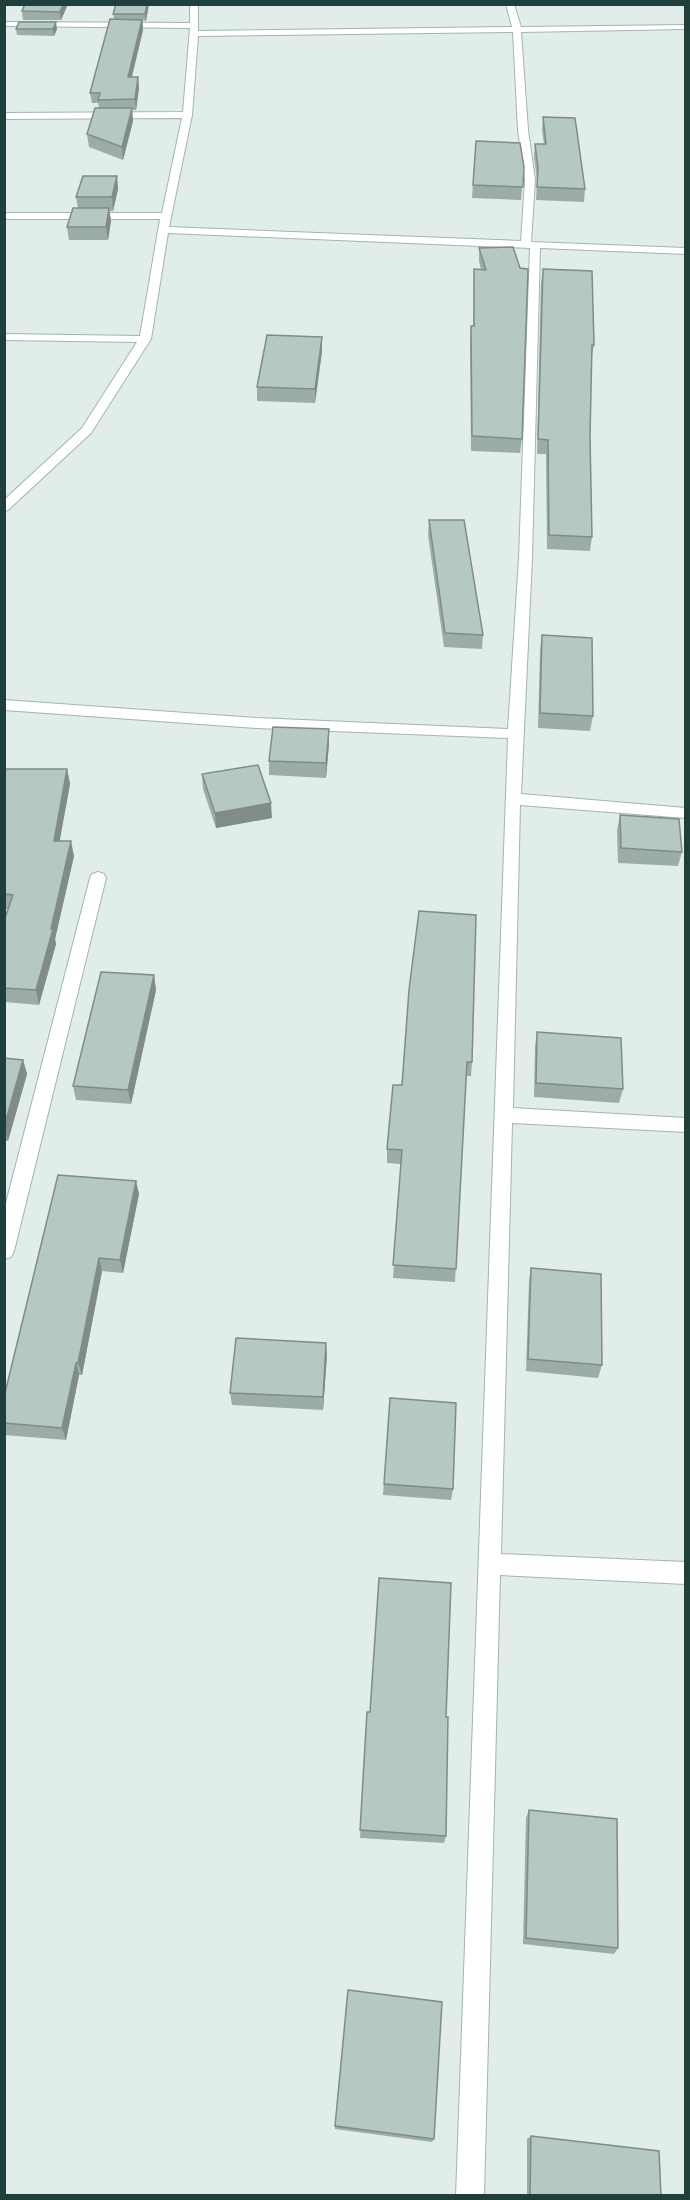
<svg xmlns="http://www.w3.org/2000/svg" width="690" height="2200" font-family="'Titillium Web',sans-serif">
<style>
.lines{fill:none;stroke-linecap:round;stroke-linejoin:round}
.minor-casing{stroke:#a2b5b1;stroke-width:2}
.minor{fill:#fff;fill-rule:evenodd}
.wall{fill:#9caca7}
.shaded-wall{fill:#7f8c88}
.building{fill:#b5c8c2;stroke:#7f8c88;stroke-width:1.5}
</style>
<rect width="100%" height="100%" fill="#e0ede9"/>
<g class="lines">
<!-- minor casing -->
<g class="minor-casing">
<path id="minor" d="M 190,4 L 198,4 L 198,31 L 512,27 L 506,4 L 514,4 L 521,27 L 686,25 L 686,29 L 521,32 L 528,130 L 535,180 L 531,242 L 686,248 L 686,254 L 540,248 L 532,558 L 521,794 L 686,808 L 686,818 L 520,805 L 513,1108 L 686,1118 L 686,1132 L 512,1123 L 501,1554 L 686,1562 L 686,1584 L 500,1575 L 484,2196 L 456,2196 L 508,738 L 257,728 L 4,710 L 4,700 L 257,718 L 508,729 L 519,558 L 530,248 L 168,233 L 151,339 L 91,433 L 8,510 L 4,511 L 4,500 L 82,428 L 137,342 L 4,340 L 4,334 L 140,336 L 160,219 L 4,219 L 4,213 L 162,213 L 182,118 L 4,119 L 4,113 L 183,112 L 190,28 L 4,26 L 4,22 L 190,23 ZM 513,32 L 518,130 L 525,180 L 521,241 L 169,227 L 192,115 L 198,36 Z
M 98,872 L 104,874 L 106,878 L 14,1251 L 11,1257 L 4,1259 L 4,1211 L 90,878 L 92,874 Z"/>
</g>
<!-- minor -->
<use href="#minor" class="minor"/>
</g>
<!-- wall -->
<path class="wall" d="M 25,4 L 68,4 L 61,20 L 23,20 L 22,11 Z
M 116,4 L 149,4 L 146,21 L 143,20 L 143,30 L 132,77 L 138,77 L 139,88 L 136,110 L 132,110 L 133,121 L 123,160 L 89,147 L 87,134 L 99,108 L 98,103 L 92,103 L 90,93 L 114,19 L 113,14 Z
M 16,29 L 57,29 L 54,36 L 17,35 Z
M 543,117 L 585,189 L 584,202 L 536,200 L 537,180 L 534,157 L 535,144 L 544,144 L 542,130 Z
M 476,141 L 524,167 L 521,200 L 472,198 Z
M 117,176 L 118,189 L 113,211 L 109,211 L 111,221 L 108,240 L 69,240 L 67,227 L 78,208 L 76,197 Z
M 513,247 L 522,439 L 520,453 L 471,451 L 470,340 L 471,326 L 473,326 L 474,269 L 481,270 L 479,261 L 479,248 Z
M 543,269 L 594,345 L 591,359 L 590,436 L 592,537 L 590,551 L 547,549 L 546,454 L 537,454 L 541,283 Z
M 322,337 L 322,351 L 315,403 L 257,401 L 257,387 Z
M 429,520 L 483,635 L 482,649 L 444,647 L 428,535 Z
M 542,635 L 593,716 L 590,731 L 538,728 L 540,650 Z
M 329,744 L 326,778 L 269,775 L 269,761 Z
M 67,769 L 70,784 L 59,841 L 74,856 L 55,939 L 56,944 L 39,1005 L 4,1002 L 4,921 L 8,909 L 4,909 L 4,775 Z
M 202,774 L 272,818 L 216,828 L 203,789 Z
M 620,815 L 682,852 L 678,866 L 618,863 L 617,830 Z
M 154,975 L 156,990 L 131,1104 L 76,1100 L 73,1086 Z
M 409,990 L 472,1062 L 471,1076 L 466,1076 L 455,1282 L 393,1278 L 401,1164 L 387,1163 L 387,1149 L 402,1085 Z
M 537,1032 L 623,1089 L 619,1103 L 534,1097 L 535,1046 Z
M 4,1058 L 23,1060 L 27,1074 L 8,1141 L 6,1141 L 4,1147 Z
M 136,1181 L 139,1194 L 123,1273 L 102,1271 L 82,1375 L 79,1375 L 66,1440 L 4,1435 L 4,1397 Z
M 531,1268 L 602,1365 L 598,1378 L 526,1371 L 529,1281 Z
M 327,1355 L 323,1410 L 232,1405 L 230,1393 Z
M 390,1398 L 453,1489 L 451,1500 L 383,1495 Z
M 367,1712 L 446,1717 L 446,1836 L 444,1843 L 360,1838 Z
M 529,1810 L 618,1948 L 614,1954 L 523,1944 L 526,1818 Z
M 335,2126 L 434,2139 L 432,2142 L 335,2129 Z
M 531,2136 L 661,2196 L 527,2196 L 527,2139 Z"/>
<!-- shaded-wall -->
<path class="shaded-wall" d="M 63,4 L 68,4 L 61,20 L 60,12 Z
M 147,4 L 149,4 L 146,21 L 145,14 Z
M 142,20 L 143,30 L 129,88 L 128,77 Z
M 56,22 L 57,29 L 54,36 L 53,29 Z
M 138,77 L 139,88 L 136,110 L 135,99 Z
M 132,108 L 133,121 L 123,160 L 122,147 Z
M 117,176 L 118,189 L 113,211 L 112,197 Z
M 109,208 L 111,221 L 108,240 L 106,227 Z
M 322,337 L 322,351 L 315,403 L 315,389 Z
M 329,729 L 329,744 L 326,778 L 326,763 Z
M 67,769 L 70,784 L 57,856 L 54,841 Z
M 271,803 L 272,818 L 216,828 L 215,813 Z
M 71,841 L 74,856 L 55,939 L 56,944 L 39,1005 L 36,990 L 51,929 Z
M 154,975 L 156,990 L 131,1104 L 128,1090 Z
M 23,1060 L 27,1074 L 8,1141 L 4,1127 Z
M 136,1181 L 139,1194 L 123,1273 L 120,1260 Z
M 99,1258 L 102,1271 L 82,1375 L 78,1363 Z
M 326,1343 L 327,1355 L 323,1410 L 323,1397 Z
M 76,1363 L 79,1375 L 66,1440 L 62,1428 Z"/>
<!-- building -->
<path class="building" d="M 25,4 L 63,4 L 60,12 L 22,11 Z
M 116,4 L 147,4 L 145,14 L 113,14 Z
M 110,19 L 142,20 L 128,77 L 138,77 L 135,99 L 98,100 L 100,93 L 90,93 Z
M 19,22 L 56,22 L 53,29 L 16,29 Z
M 95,108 L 132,108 L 122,147 L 87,134 Z
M 543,117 L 575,118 L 585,189 L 537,187 L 538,167 L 535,144 L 546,144 Z
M 476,141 L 520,143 L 524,167 L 523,187 L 473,185 Z
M 83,176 L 117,176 L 112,197 L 76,197 Z
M 73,208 L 109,208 L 106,227 L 67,227 Z
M 513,247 L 520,268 L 528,269 L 522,439 L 472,436 L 471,326 L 474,326 L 474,269 L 486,270 L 479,248 Z
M 543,269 L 592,271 L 594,345 L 592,345 L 590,436 L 592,537 L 549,535 L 548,440 L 538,439 Z
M 267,335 L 322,337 L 315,389 L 257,387 Z
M 429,520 L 464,520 L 483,635 L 445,633 Z
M 542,635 L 592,638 L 593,716 L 540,713 Z
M 273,727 L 329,729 L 326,763 L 269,761 Z
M 258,765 L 271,803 L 215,813 L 202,774 Z
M 6,769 L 67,769 L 54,841 L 71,841 L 51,929 L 53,929 L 36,990 L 4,988 L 4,921 L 13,895 L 4,894 L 4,775 Z
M 620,815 L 679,819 L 682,852 L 621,848 Z
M 419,911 L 476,915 L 472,1062 L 467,1062 L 456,1269 L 393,1265 L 402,1150 L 387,1149 L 393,1085 L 402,1085 L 409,990 Z
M 101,972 L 154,975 L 128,1090 L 73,1086 Z
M 537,1032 L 621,1038 L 623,1089 L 536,1083 Z
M 4,1058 L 23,1060 L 4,1127 Z
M 58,1175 L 136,1181 L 120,1260 L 99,1258 L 78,1363 L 76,1363 L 62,1428 L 4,1423 L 4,1397 Z
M 531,1268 L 601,1274 L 602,1365 L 528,1359 Z
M 236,1338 L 326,1343 L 323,1397 L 230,1393 Z
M 390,1398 L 456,1403 L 453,1489 L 384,1484 Z
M 379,1578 L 451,1583 L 446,1717 L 448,1717 L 446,1836 L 360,1830 L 367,1712 L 370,1712 Z
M 529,1810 L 617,1819 L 618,1948 L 526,1938 Z
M 348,1990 L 442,2002 L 434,2139 L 335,2126 Z
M 531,2136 L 659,2151 L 661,2196 L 530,2196 Z"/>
<!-- border -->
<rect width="690" height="2200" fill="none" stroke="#1f3f3a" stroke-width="12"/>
</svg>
